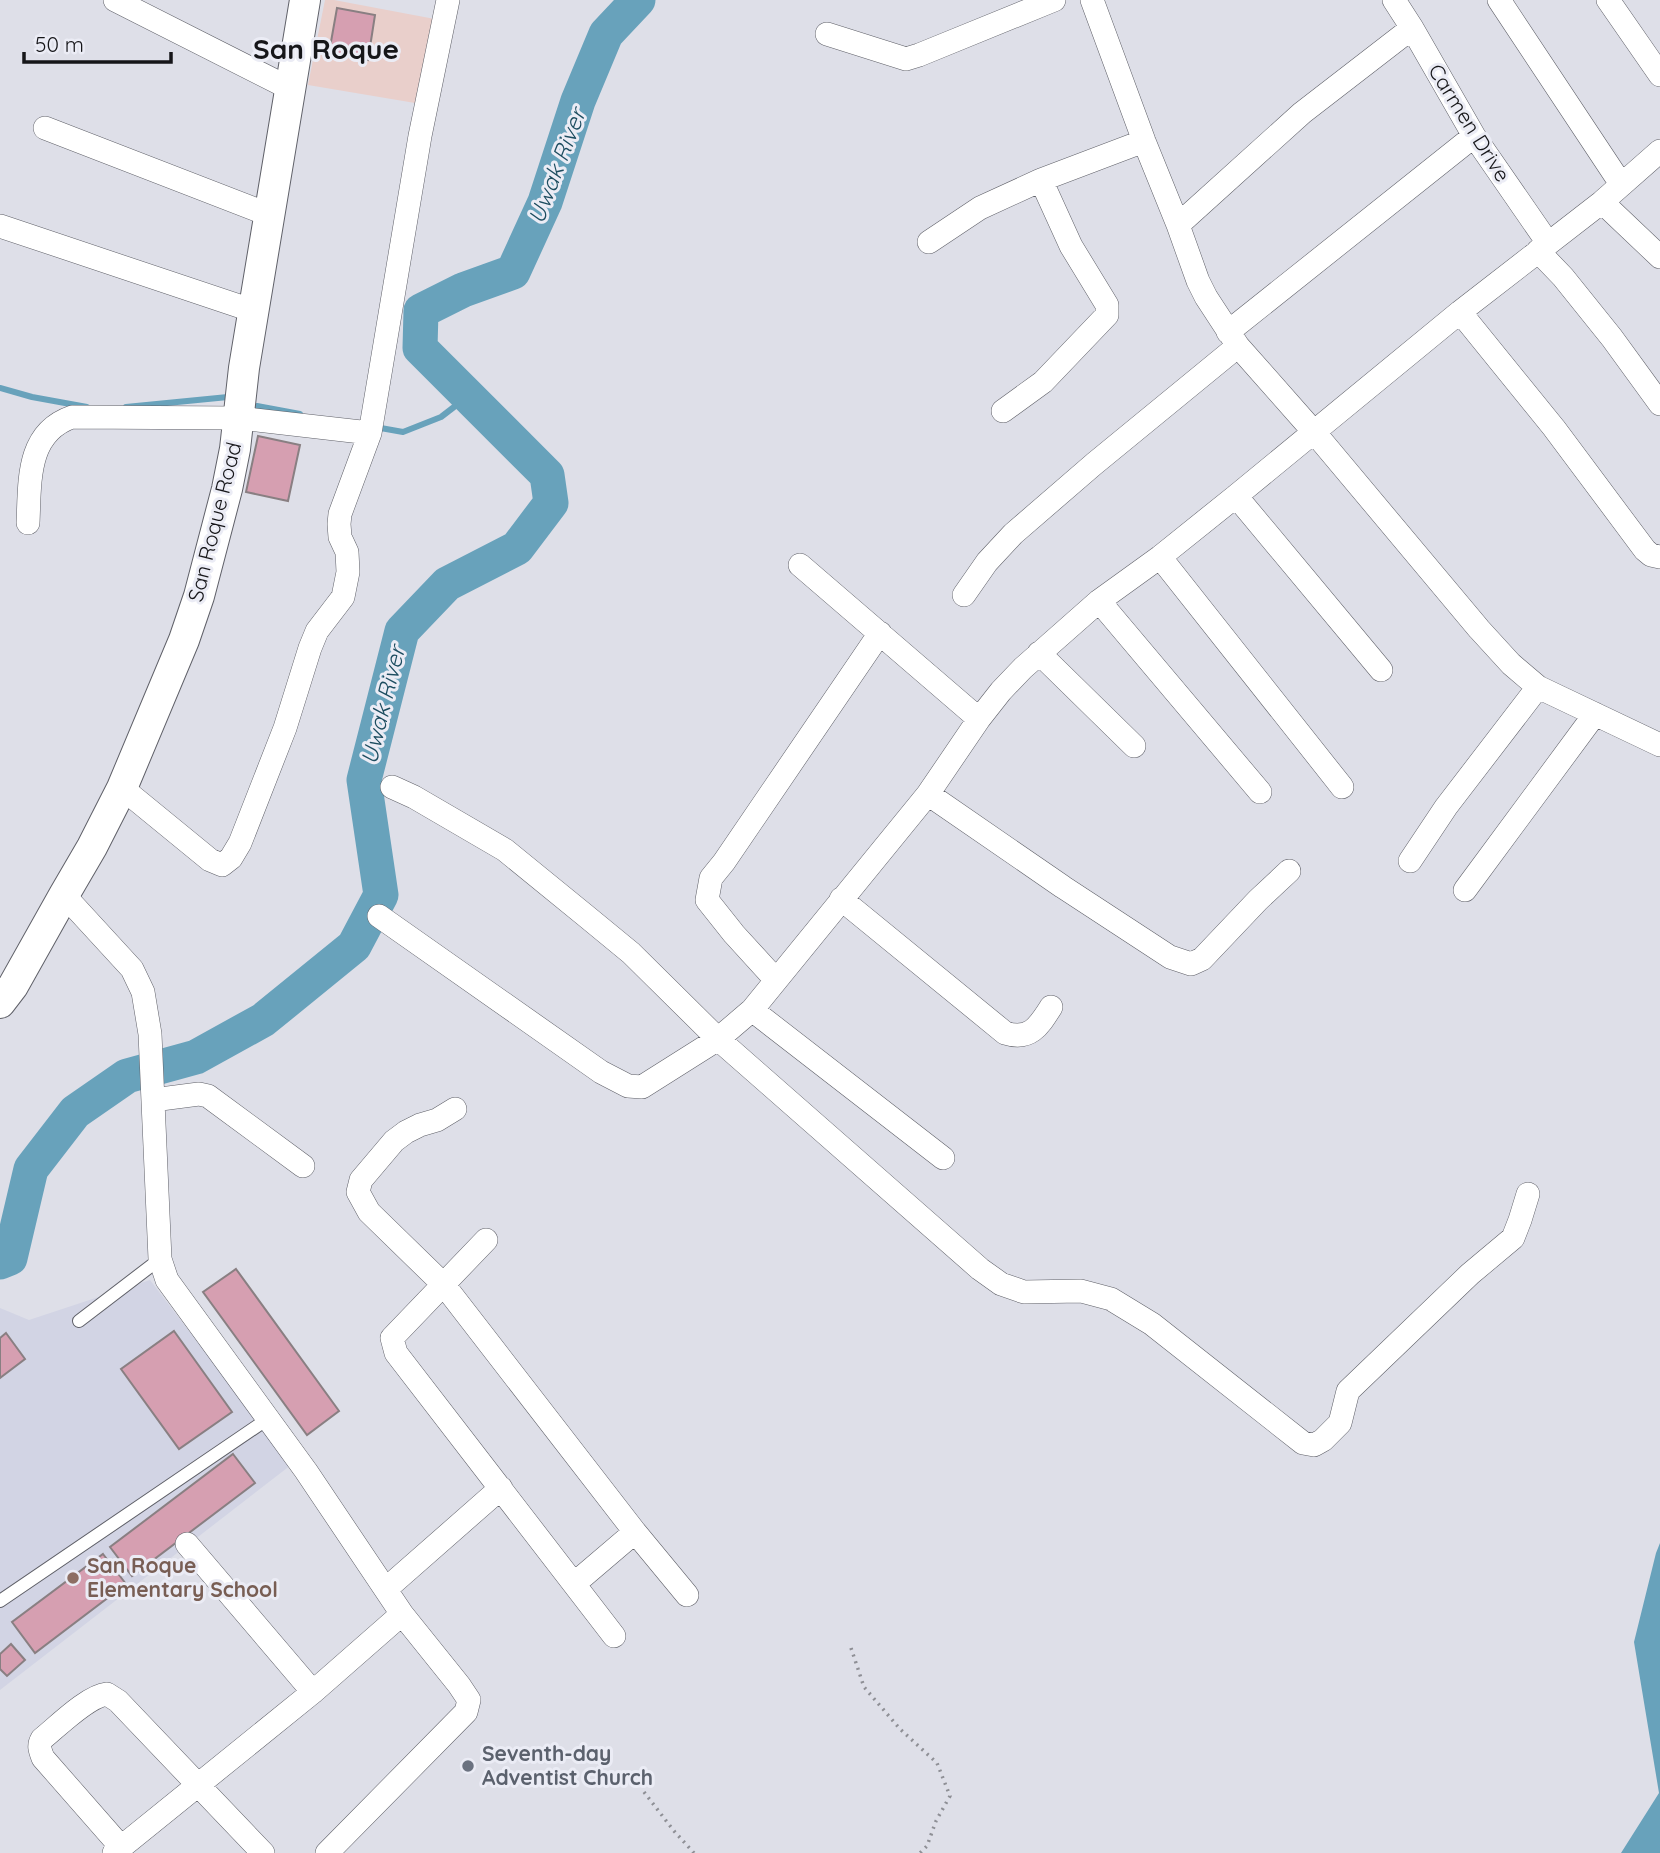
<svg xmlns="http://www.w3.org/2000/svg" width="1660" height="1853" font-family="Quicksand,sans-serif">
<style>
.commercial{fill:#e9cfcb}
.built{fill:#d2d4e4}
.water{fill:#68a2bb}
.lines{fill:none;stroke-linecap:round;stroke-linejoin:round}
.stream{stroke:#68a2bb;stroke-width:6}
.river{stroke:#68a2bb;stroke-width:35}
.building{fill:#d69fb1;stroke:#897f82;stroke-width:2}
.service-casing{stroke:#5f6068;stroke-width:14}
.minor-casing{stroke:#5f6068;stroke-width:24}
.tertiary-casing{stroke:#5f6068;stroke-width:32}
.path{stroke:#8e8f95;stroke-width:3.5;stroke-dasharray:2 5;stroke-linecap:butt}
.service{stroke:#fff;stroke-width:12}
.minor{stroke:#fff;stroke-width:23}
.tertiary{stroke:#fff;stroke-width:30}
.education-dot{fill:#8d6e63;stroke:#ebecf5;stroke-width:2.5}
.worship-dot{fill:#6b7280;stroke:#ebecf5;stroke-width:2.5}
.labels{text-anchor:middle;stroke-width:6;stroke-linejoin:round;paint-order:stroke}
.street-label{font-size:21px;fill:#161619;stroke:#ebecf5}
.education-label{font-size:21px;font-weight:bold;fill:#785e54;stroke:#ebecf5;text-anchor:start}
.worship-label{font-size:21px;font-weight:bold;fill:#5b616d;stroke:#ebecf5;text-anchor:start}
.water-label{font-size:23px;font-style:italic;fill:#1d4d60;stroke:#ebecf5}
.district-label{font-size:28px;font-weight:bold;fill:#161619;stroke:#ebecf5}
</style>
<rect width="100%" height="100%" fill="#dedfe8"/>
<!-- commercial -->
<path class="commercial" d="M 325,0 L 334,0 L 440,20 L 421,104 L 308,85 Z"/>
<!-- built -->
<path class="built" d="M 150,1280 L 291,1465 L 0,1690 L 0,1308 L 29,1320 Z"/>
<!-- water -->
<path class="water" d="M 1660,1543 L 1660,1853 L 1621,1853 L 1659,1793 L 1634,1642 L 1656,1553 Z"/>
<g class="lines">
<!-- stream -->
<path class="stream" d="M 0,388 L 32,397 L 87,407
M 257,406 L 300,414
M 126,407 L 228,397
M 375,427 L 403,432 L 441,417 L 454,407"/>
<!-- river -->
<path class="river" d="M 0,1262 L 10,1258 L 31,1169 L 75,1112 L 127,1076 L 196,1057 L 263,1020 L 354,946 L 381,895 L 364,780 L 402,631 L 447,584 L 517,548 L 551,503 L 547,475 L 420,348 L 421,311 L 463,290 L 513,272 L 545,202 L 578,101 L 606,34 L 638,0"/>
</g>
<!-- building -->
<path class="building" d="M 337,8 L 375,15 L 368,60 L 329,53 Z
M 258,436 L 300,445 L 288,501 L 246,492 Z
M 236,1269 L 339,1411 L 307,1435 L 203,1292 Z
M 174,1331 L 232,1412 L 179,1449 L 121,1369 Z
M 6,1333 L 25,1359 L 0,1378 L 0,1338 Z
M 233,1454 L 255,1483 L 132,1576 L 110,1547 Z
M 103,1554 L 126,1584 L 35,1653 L 12,1622 Z
M 11,1644 L 25,1660 L 7,1676 L 0,1669 L 0,1654 Z"/>
<g class="lines">
<!-- service casing -->
<g class="service-casing">
<path id="service" d="M 79,1321 L 160,1259
M 0,1601 L 269,1418"/>
</g>
<!-- minor casing -->
<g class="minor-casing">
<path id="minor" d="M 115,0 L 289,88
M 1092,0 L 1144,141 L 1178,225 L 1198,281 L 1206,297 L 1238,346 L 1314,432 L 1479,629 L 1511,664 L 1538,687 L 1660,745
M 1394,0 L 1412,28 L 1474,136 L 1548,243
M 1499,0 L 1621,184
M 1608,0 L 1660,75
M 827,34 L 906,59 L 919,55 L 1054,0
M 45,128 L 270,215
M 1602,202 L 1660,257
M 1178,225 L 1302,113 L 1412,28
M 0,226 L 254,311
M 929,242 L 980,208 L 1041,180 L 1144,141
M 1538,251 L 1563,277 L 1612,338 L 1660,404
M 1460,312 L 1554,428 L 1645,550 L 1651,555 L 1660,557
M 1228,332 L 1474,136
M 1003,411 L 1043,382 L 1107,315 L 1107,305 L 1071,246 L 1041,180
M 1236,496 L 1381,670
M 28,523 C 30,482 26,433 72,417 L 239,418 L 370,433
M 1160,557 L 1342,787
M 800,565 L 979,719
M 964,595 L 987,562 L 1013,534 L 1094,464 L 1238,346
M 1099,601 L 1260,792
M 1039,653 L 1134,746
M 392,787 L 414,797 L 505,850 L 586,916 L 631,953 L 718,1039 L 980,1269 L 1001,1284 L 1024,1292 L 1081,1291 L 1111,1299 L 1152,1324 L 1303,1443 L 1314,1445 L 1323,1440 L 1340,1423 L 1348,1391 L 1470,1274 L 1513,1238 L 1520,1220 L 1528,1194
M 122,788 L 210,860 L 222,865 L 231,858 L 240,843 L 285,728 L 310,648 L 317,631 L 343,597 L 348,572 L 347,552 L 340,537 L 339,524 L 340,514 L 370,433 L 420,136 L 448,0
M 928,794 L 1063,887 L 1170,957 L 1191,964 L 1202,959 L 1258,900 L 1289,871
M 1410,861 L 1446,807 L 1538,687
M 1465,890 L 1595,714
M 64,895 L 132,969 L 143,992 L 150,1034 L 160,1259 L 167,1280 L 306,1471 L 402,1614 L 459,1685 L 469,1700 L 466,1712 L 327,1853
M 841,899 L 1005,1033 C 1030,1041 1039,1026 1051,1007
M 379,916 L 601,1072 L 628,1086 L 642,1087 L 718,1039 L 752,1010 L 928,794 L 979,719 L 1001,691 L 1023,668 L 1099,601 L 1160,557 L 1236,496 L 1460,312 L 1602,202 L 1660,151
M 776,980 L 734,934 L 707,900 L 711,878 L 724,862 L 880,633
M 752,1010 L 943,1158
M 153,1100 L 199,1094 L 208,1096 L 303,1166
M 455,1109 L 437,1120 L 420,1125 L 406,1132 L 394,1141 L 361,1180 L 358,1192 L 369,1212 L 444,1285 L 635,1532 L 687,1595
M 486,1240 L 392,1338 L 396,1353 L 614,1636
M 187,1544 L 313,1692
M 574,1584 L 635,1532
M 386,1589 L 501,1488
M 121,1847 L 43,1758 C 40,1750 38,1746 42,1739 C 58,1726 88,1696 107,1694 L 118,1701 L 263,1853
M 114,1853 L 313,1692 L 402,1614"/>
</g>
<!-- tertiary casing -->
<g class="tertiary-casing">
<path id="tertiary" d="M 0,1003 L 13,986 L 64,895 L 92,847 L 122,788 L 184,640 L 199,596 L 227,489 L 235,449 L 244,368 L 305,0"/>
</g>
<!-- path -->
<path class="path" d="M 851,1648 L 864,1687 L 900,1729 L 937,1763 L 950,1796 L 936,1821 L 927,1846 L 920,1853
M 644,1792 L 674,1831 L 694,1853"/>
<!-- service -->
<use href="#service" class="service"/>
<!-- minor -->
<use href="#minor" class="minor"/>
<!-- tertiary -->
<use href="#tertiary" class="tertiary"/>
</g>
<!-- markers -->
<circle class="education-dot" cx="73" cy="1578" r="7"/>
<circle class="worship-dot" cx="468" cy="1766" r="7"/>
<g class="labels">
<!-- street labels -->
<g class="street-label">
<text transform="translate(1469 123) rotate(58)" y="7">Carmen Drive</text>
<text transform="translate(215 522) rotate(-76)" y="7">San Roque Road</text>
</g>
<!-- education labels -->
<g class="education-label">
<text x="87" y="1573">San Roque<tspan x="87" dy="24">Elementary School</tspan></text>
</g>
<!-- worship labels -->
<g class="worship-label">
<text x="482" y="1761">Seventh-day<tspan x="482" dy="24">Adventist Church</tspan></text>
</g>
<!-- water labels -->
<g class="water-label">
<text transform="translate(557 166) rotate(-69)" y="8">Uwak River</text>
<text transform="translate(383 705) rotate(-76)" y="8">Uwak River</text>
</g>
<!-- district labels -->
<g class="district-label">
<text x="326" y="59">San Roque</text>
</g>
</g>
<!-- scale -->
<path d="M24 52v10h147v-10" fill="none" stroke="#161619" stroke-width="3.5"/>
<text x="35" y="52" font-size="21" fill="#161619" stroke="#ebecf5" stroke-width="5" paint-order="stroke">50 m</text>
</svg>
